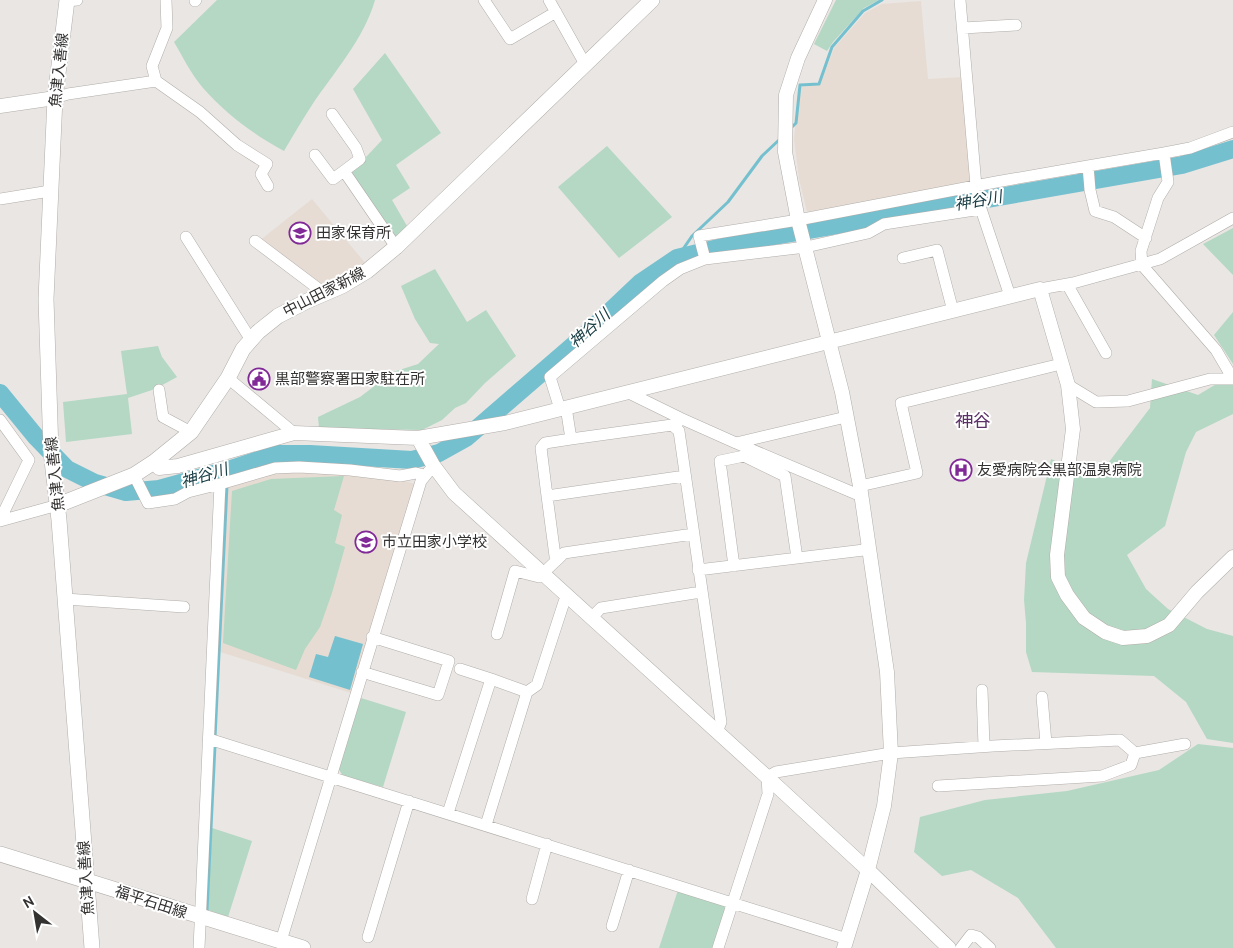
<svg xmlns="http://www.w3.org/2000/svg" width="1233" height="948" font-family="Cabin,'Noto Sans JP',sans-serif">
<style>
.built{fill:#e6dcd3}
.green{fill:#b4d8c3}
.water{fill:#75c0cf}
.lines{fill:none;stroke-linecap:round;stroke-linejoin:round}
.stream{stroke:#75c0cf;stroke-width:3}
.river{stroke:#75c0cf;stroke-width:18}
.minor-casing{stroke:#b1adaa;stroke-width:12}
.tertiary-casing{stroke:#b1adaa;stroke-width:15}
.secondary-casing{stroke:#b1adaa;stroke-width:16}
.minor{stroke:#fff;stroke-width:11}
.tertiary{stroke:#fff;stroke-width:14}
.secondary{stroke:#fff;stroke-width:15}
.labels{text-anchor:middle;stroke-width:4;stroke-linejoin:round;paint-order:stroke}
.street-label{font-size:15px;fill:#343231;stroke:#fff}
.poi-label{font-size:15px;fill:#343231;stroke:#fff;text-anchor:start}
.water-label{font-size:16px;font-style:italic;fill:#1c4047;stroke:#fff}
.quarter-label{font-size:18px;fill:#5b3167;stroke:#fff}
</style>
<rect width="100%" height="100%" fill="#eae6e3"/>
<!-- built -->
<path class="built" d="M 921,1 L 928,79 L 963,77 L 972,183 L 807,212 L 799,179 L 794,139 L 799,87 L 820,85 L 834,48 L 865,13 L 882,4 Z
M 312,199 L 366,264 L 338,281 L 321,289 L 259,241 Z
M 276,472 L 385,476 L 416,484 L 351,693 L 217,651 L 225,488 Z"/>
<!-- green -->
<path class="green" d="M 217,0 L 375,0 C 364,39 334,72 312,105 C 302,120 293,136 284,151 C 254,135 225,113 203,88 C 191,74 183,57 174,42 Z
M 836,0 L 879,0 L 864,8 L 833,42 L 827,51 L 814,44 Z
M 385,53 L 441,133 L 396,165 L 410,188 L 392,200 L 407,226 L 395,237 L 351,173 L 382,140 L 353,89 Z
M 607,146 L 672,217 L 619,258 L 558,187 Z
M 1233,228 L 1233,275 L 1203,244 Z
M 435,269 L 467,322 L 486,310 L 516,356 L 485,383 L 466,403 L 455,408 L 442,420 L 422,430 L 319,428 L 318,417 L 360,397 L 393,372 L 418,364 L 439,344 L 430,343 L 415,319 L 401,286 Z
M 1233,312 L 1233,364 L 1214,335 Z
M 158,346 L 162,357 L 177,377 L 155,389 L 128,398 L 132,434 L 66,442 L 63,402 L 127,394 L 121,351 Z
M 1233,374 L 1233,414 L 1196,432 L 1186,452 L 1165,526 L 1127,555 L 1146,589 L 1168,609 L 1207,629 L 1233,636 L 1233,743 L 1207,739 L 1186,702 L 1154,676 L 1032,672 L 1026,652 L 1026,623 L 1024,600 L 1026,563 L 1051,459 L 1096,479 L 1150,408 L 1152,379 L 1198,395 Z
M 344,476 L 334,510 L 342,515 L 335,543 L 345,547 L 332,593 L 320,627 L 305,649 L 296,670 L 223,643 L 232,491 L 271,479 Z
M 361,698 L 406,712 L 383,787 L 343,776 L 338,768 Z
M 1198,744 L 1233,748 L 1233,948 L 1056,948 L 1018,898 L 971,870 L 942,876 L 914,852 L 920,817 L 985,800 L 1067,791 L 1159,770 Z
M 212,828 L 252,841 L 228,917 L 208,910 Z
M 678,890 L 726,905 L 713,948 L 659,948 Z"/>
<!-- water -->
<path class="water" d="M 335,636 L 363,644 L 350,690 L 309,677 L 316,654 L 328,657 Z"/>
<g class="lines">
<!-- stream -->
<path class="stream" d="M 790,129 L 796,123 L 800,85 L 819,84 L 832,47 L 863,11 L 882,0
M 677,258 L 692,236 L 728,202 L 762,156 L 780,139
M 227,479 L 228,470
M 215,738 L 227,485
M 207,911 L 215,745"/>
<!-- river -->
<path class="river" d="M 0,393 L 36,437 L 67,469 L 95,483 L 126,492 L 159,489 L 228,470 L 276,454 L 310,454 L 412,460 L 439,453 L 466,438 L 584,336 L 640,283 L 677,258 L 751,240 L 1182,165 L 1233,149"/>
<!-- minor casing -->
<g class="minor-casing">
<path id="minor" d="M 484,0 L 510,39 L 556,12
M 549,0 L 585,64
M 960,0 L 976,186 L 981,209 L 1010,296
M 67,1 L 77,0
M 195,1 L 196,0
M 963,28 L 1016,25
M 156,81 L 200,112 L 237,145 L 267,164 L 261,174 L 268,186
M 55,98 L 68,94 L 156,81 L 152,66 L 167,28 L 166,0
M 332,114 L 356,148 L 360,159 L 344,171
M 315,155 L 333,179 L 344,171 L 396,247
M 1088,166 L 1164,153
M 0,199 L 50,191
M 186,237 L 251,340
M 255,241 L 324,293
M 903,258 L 937,250 L 953,311
M 705,259 L 806,247 L 868,233 L 884,224 L 981,209
M 1067,284 L 1106,353
M 1040,289 L 1073,283 L 1160,259 L 1233,218
M 228,378 L 294,433
M 1233,379 L 1216,350 L 1142,265 L 1141,251 L 1158,198 L 1168,182 L 1164,153 L 1190,148 L 1233,132
M 1068,385 L 1096,402 L 1128,401 L 1210,379 L 1233,379
M 159,390 L 163,417 L 191,432
M 627,392 L 680,418 L 677,424
M 566,407 L 571,439 L 672,425 L 679,431 L 721,722 L 717,732
M 560,409 L 550,377 L 663,281 L 680,269 L 705,259 L 699,236 L 798,220 L 996,182 L 1088,166 L 1090,190 L 1095,211 L 1114,217 L 1146,238
M 680,418 L 736,443 L 846,417
M 0,420 L 29,460 L 0,520
M 571,439 L 545,443 L 541,448 L 547,496 L 685,476
M 736,443 L 861,496
M 134,475 L 148,503 L 175,499 L 188,492 L 220,484 L 199,948
M 220,484 L 275,468 L 299,467 L 350,470 L 400,476 L 416,473 L 424,475
M 860,486 L 917,473 L 901,403 L 1061,364
M 547,496 L 555,556 L 558,559 L 564,553 L 693,534
M 0,521 L 58,505
M 734,566 L 720,461 L 744,456 L 785,476 L 797,558
M 698,570 L 864,550 L 868,545
M 65,599 L 184,607
M 591,618 L 601,608 L 701,592
M 497,634 L 515,571 L 539,577 L 558,559
M 460,669 L 491,679
M 362,672 L 438,695 L 449,661 L 372,637
M 982,690 L 984,746
M 1042,697 L 1046,743
M 209,739 L 847,939
M 938,786 L 1102,776 L 1131,765 L 1135,753
M 448,813 L 491,679 L 527,692
M 486,825 L 527,692 L 537,685 L 564,602 L 568,597
M 532,899 L 547,844
M 612,926 L 629,870
M 368,937 L 409,801
M 281,941 L 421,481 L 429,471 L 436,470
M 718,948 L 768,794 L 767,777 L 776,772 L 891,753 L 993,746 L 1120,740 L 1135,753 L 1185,744
M 961,948 L 971,935 L 978,937 L 990,948"/>
</g>
<!-- tertiary casing -->
<g class="tertiary-casing">
<path id="tertiary" d="M 825,0 L 798,58 L 786,95 L 785,152 L 798,220 L 842,392 L 860,486 L 887,672 L 891,753 L 884,806 L 868,870 L 844,948
M 0,106 L 55,98
M 418,438 L 433,465 L 454,493 L 767,777 L 868,870 L 949,948
M 154,462 L 159,468 L 178,466 L 294,433 L 418,438 L 505,423 L 1040,289 L 1068,385 L 1073,429 L 1057,555 L 1058,577 L 1067,595 L 1084,618 L 1105,632 L 1123,638 L 1147,636 L 1169,625 L 1197,592 L 1233,557"/>
</g>
<!-- secondary casing -->
<g class="secondary-casing">
<path id="secondary" d="M 67,0 L 55,98 L 46,299 L 51,452 L 59,520 L 92,948
M 58,505 L 134,475 L 154,462 L 191,432 L 228,378 L 243,349 L 258,332 L 278,316 L 307,301 L 342,286 L 367,271 L 396,247 L 652,0
M 0,854 L 303,948"/>
</g>
<!-- minor -->
<use href="#minor" class="minor"/>
<!-- tertiary -->
<use href="#tertiary" class="tertiary"/>
<!-- secondary -->
<use href="#secondary" class="secondary"/>
</g>
<!-- icons -->
<defs>
<g id="school-ring" transform="scale(1.125)"><circle r="9.5" fill="#fff" stroke="#802997" stroke-width="1.5"/><path d="M0-5L7-2L0 1L-7-2ZM-4 1L0 2.5L4 1V4Q0 6-4 4Z" fill="#802997"/></g>
<g id="civic-ring" transform="scale(1.125)"><circle r="9.5" fill="#fff" stroke="#802997" stroke-width="1.5"/><path d="M-.6-6.5H3V-4.5H.6V-3L4-1V1h2V6H-6V1h2V-1L-.6-3ZM-1.2 2.5V6h2.4V2.5Z" fill="#802997"/></g>
<g id="hospital-ring" transform="scale(1.125)"><circle r="9.5" fill="#fff" stroke="#802997" stroke-width="1.5"/><path d="M-5-5h3v3.5h4V-5h3V5h-3V1.5h-4V5h-3Z" fill="#802997"/></g>
</defs>
<g fill-rule="evenodd">
<use href="#school-ring" x="300" y="233"/>
<use href="#civic-ring" x="259" y="379"/>
<use href="#hospital-ring" x="961" y="470"/>
<use href="#school-ring" x="366" y="542"/>
</g>
<g class="labels">
<!-- street labels -->
<g class="street-label">
<text transform="translate(59 70) rotate(-84)" y="5">魚津入善線</text>
<text transform="translate(324 292) rotate(-27)" y="5">中山田家新線</text>
<text transform="translate(55 474) rotate(-96)" y="5">魚津入善線</text>
<text transform="translate(86 878) rotate(-94)" y="5">魚津入善線</text>
<text transform="translate(151 902) rotate(18)" y="5">福平石田線</text>
</g>
<!-- poi labels -->
<g class="poi-label">
<text x="316" y="238">田家保育所</text>
<text x="275" y="384">黒部警察署田家駐在所</text>
<text x="977" y="475">友愛病院会黒部温泉病院</text>
<text x="382" y="547">市立田家小学校</text>
</g>
<!-- water labels -->
<g class="water-label">
<text transform="translate(978 200) rotate(-10)" y="6">神谷川</text>
<text transform="translate(589 328) rotate(-42)" y="6">神谷川</text>
<text transform="translate(204 475) rotate(-17)" y="6">神谷川</text>
</g>
<!-- quarter labels -->
<g class="quarter-label">
<text x="973" y="427">神谷</text>
</g>
</g>
<!-- north arrow -->
<g transform="translate(35 913) rotate(329)" stroke="#ffffff" stroke-width="4" paint-order="stroke">
<path d="M0-4L9 19L0 12L-9 19Z" fill="#343231"/>
<text y="-8" font-size="14" font-weight="bold" text-anchor="middle" fill="#343231">N</text>
</g>
</svg>
